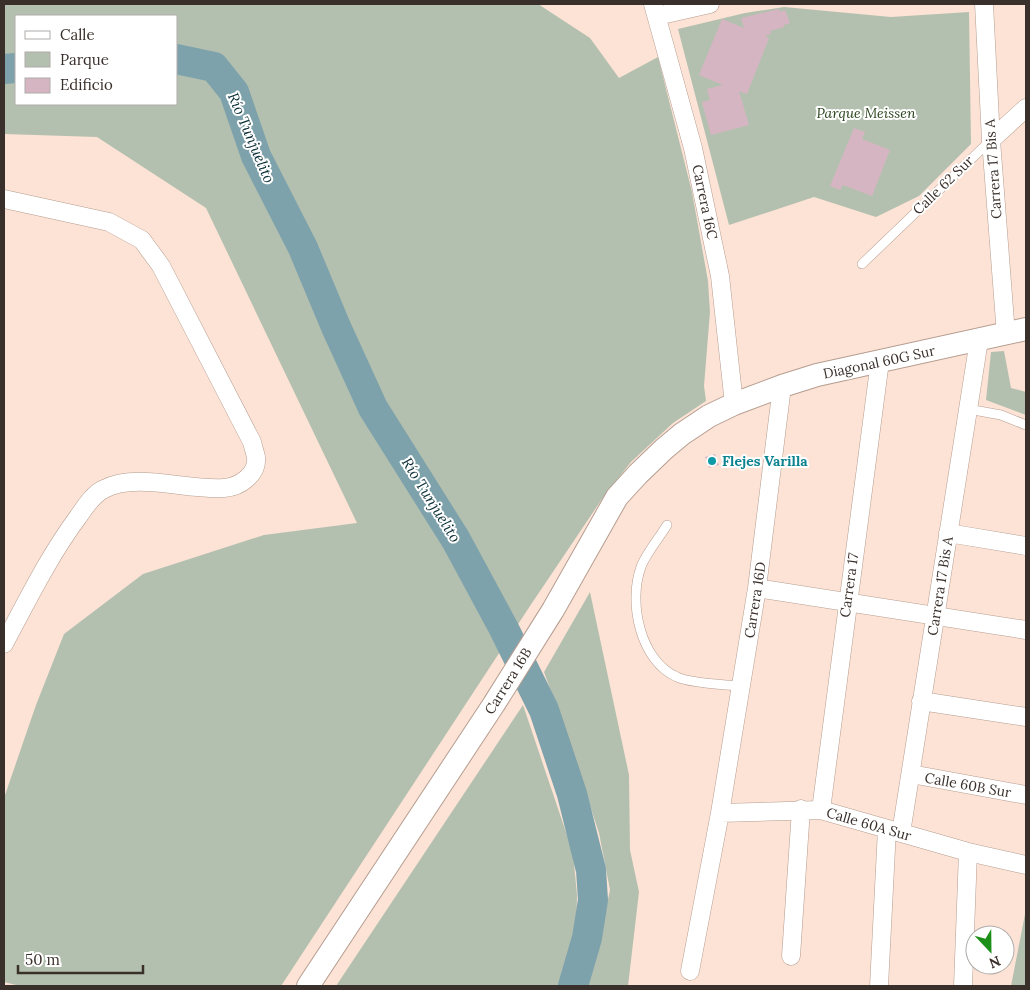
<svg xmlns="http://www.w3.org/2000/svg" width="1030" height="990" font-family="Lora,serif">
<style>
.green{fill:#b4c0af;fill-rule:evenodd}
.lines{fill:none;stroke-linecap:round;stroke-linejoin:round}
.river{stroke:#7ea2ab;stroke-width:30}
.building{fill:#d6b5c2}
.service-casing{stroke:#b59d90;stroke-width:10}
.minor-casing{stroke:#b59d90;stroke-width:19}
.tertiary-casing{stroke:#b59d90;stroke-width:24}
.service{stroke:#fff;stroke-width:9}
.minor{stroke:#fff;stroke-width:18}
.tertiary{stroke:#fff;stroke-width:22}
.culture-dot{fill:#0f9aa8;stroke:#fff;stroke-width:2}
.labels{text-anchor:middle;stroke-width:4;stroke-linejoin:round;paint-order:stroke}
.park-label{font-size:14px;font-style:italic;fill:#29431b;stroke:#fff}
.street-label{font-size:14px;fill:#3a302b;stroke:#fff}
.culture-label{font-size:14px;font-weight:bold;fill:#0d838f;stroke:#fff;text-anchor:start}
.water-label{font-size:15px;font-style:italic;fill:#0a2f37;stroke:#fff}
</style>
<rect width="100%" height="100%" fill="#fce3d5"/>
<!-- green -->
<path class="green" d="M 4,4 L 538,4 L 590,38 L 619,78 L 658,57 L 692,192 L 708,281 L 710,312 L 704,386 L 706,401 L 673,423 L 631,462 L 602,499 L 530,606 L 281,986 L 20,986 L 4,982 L 4,798 L 36,705 L 64,634 L 143,574 L 264,535 L 357,523 L 206,208 L 97,137 L 4,134 ZM 16,16 L 176,16 L 176,104 L 16,104 Z
M 784,7 L 891,17 L 969,12 L 971,144 L 919,196 L 876,217 L 814,197 L 729,225 L 678,29 L 745,13 Z
M 1004,351 L 1011,388 L 1026,392 L 1026,415 L 986,400 L 991,352 Z
M 590,592 L 629,775 L 630,850 L 639,892 L 628,986 L 587,986 L 599,941 L 610,890 L 599,833 L 570,744 L 544,672 Z
M 523,705 L 573,853 L 577,895 L 576,941 L 558,986 L 336,986 Z
M 1026,909 L 1026,986 L 1011,986 Z"/>
<g class="lines">
<!-- river -->
<path class="river" d="M 176,59 L 214,67 L 234,92 L 256,156 L 303,248 L 336,327 L 373,408 L 456,540 L 504,629 L 544,710 L 572,794 L 591,870 L 593,900 L 587,938 L 573,986
M 4,69 L 16,68"/>
</g>
<!-- building -->
<path class="building" d="M 779,9 L 780,12 L 785,10 L 790,23 L 784,25 L 784,27 L 770,31 L 771,34 L 765,36 L 769,38 L 747,94 L 739,91 L 749,125 L 711,135 L 702,102 L 710,100 L 707,89 L 723,85 L 699,75 L 722,19 L 744,28 L 741,18 Z
M 854,128 L 865,132 L 862,139 L 890,150 L 872,196 L 843,185 L 840,190 L 830,186 Z
M 715,454 L 719,465 L 709,468 L 705,457 Z"/>
<g class="lines">
<!-- service casing -->
<g class="service-casing">
<path id="service" d="M 862,264 L 991,140
M 968,409 L 1001,415 L 1026,425
M 667,525 C 660,537 645,555 641,567 C 628,602 640,661 677,677 C 689,683 726,685 741,686"/>
</g>
<!-- minor casing -->
<g class="minor-casing">
<path id="minor" d="M 653,4 L 693,148 L 720,276 L 734,404
M 984,4 L 991,140 L 1006,335
M 657,16 L 710,4
M 991,140 L 1026,108
M 4,199 L 109,222 L 142,240 L 161,266 L 252,442 C 253,447 255,452 256,457 C 258,474 240,487 224,488 C 188,491 137,472 104,489 C 93,494 85,507 78,517 C 49,556 27,601 4,644
M 948,533 L 1026,546
M 757,588 L 1026,630
M 921,701 L 1026,717
M 911,774 L 1026,795
M 821,810 L 880,361
M 720,813 L 757,588 L 782,386
M 901,833 L 979,340
M 791,956 L 801,809
M 690,971 L 720,813 L 821,810 L 968,852 L 1026,865
M 879,986 L 887,829
M 963,986 L 968,852"/>
</g>
<!-- tertiary casing -->
<g class="tertiary-casing">
<path id="tertiary" d="M 308,986 L 494,704 L 553,610 L 617,497 L 638,474 L 664,449 L 682,434 L 709,416 L 734,404 L 782,386 L 817,375 L 1026,329"/>
</g>
<!-- service -->
<use href="#service" class="service"/>
<!-- minor -->
<use href="#minor" class="minor"/>
<!-- tertiary -->
<use href="#tertiary" class="tertiary"/>
</g>
<!-- markers -->
<circle class="culture-dot" cx="712" cy="461" r="5"/>
<g class="labels">
<!-- park labels -->
<g class="park-label">
<text x="866" y="118">Parque Meissen</text>
</g>
<!-- street labels -->
<g class="street-label">
<text transform="translate(993 169) rotate(-94)" y="5">Carrera 17 Bis A</text>
<text transform="translate(943 185) rotate(-44)" y="5">Calle 62 Sur</text>
<text transform="translate(705 202) rotate(78)" y="5">Carrera 16C</text>
<text transform="translate(879 362) rotate(-12)" y="5">Diagonal 60G Sur</text>
<text transform="translate(849 585) rotate(-82)" y="5">Carrera 17</text>
<text transform="translate(940 586) rotate(-81)" y="5">Carrera 17 Bis A</text>
<text transform="translate(755 600) rotate(-81)" y="5">Carrera 16D</text>
<text transform="translate(508 681) rotate(-58)" y="5">Carrera 16B</text>
<text transform="translate(968 785) rotate(10)" y="5">Calle 60B Sur</text>
<text transform="translate(869 824) rotate(16)" y="5">Calle 60A Sur</text>
</g>
<!-- culture labels -->
<g class="culture-label">
<text x="722" y="466">Flejes Varilla</text>
</g>
<!-- water labels -->
<g class="water-label">
<text transform="translate(251 138) rotate(67)" y="5">Río Tunjuelito</text>
<text transform="translate(431 500) rotate(58)" y="5">Río Tunjuelito</text>
</g>
</g>
<!-- border -->
<rect width="1030" height="990" fill="none" stroke="#3a302b" stroke-width="10"/>
<!-- legend -->
<rect x="15" y="15" width="162" height="90" fill="#ffffff" stroke="#b0acaa"/>
<rect x="25" y="31" width="25" height="8" fill="#ffffff" stroke="#b0acaa"/>
<text x="60" y="40" font-size="15" fill="#3a302b">Calle</text>
<rect x="25" y="52" width="25" height="15" fill="#b4c0af" stroke="#b0acaa"/>
<text x="60" y="65" font-size="15" fill="#3a302b">Parque</text>
<rect x="25" y="78" width="25" height="15" fill="#d6b5c2" stroke="#b0acaa"/>
<text x="60" y="90" font-size="15" fill="#3a302b">Edificio</text>
<!-- north arrow -->
<g transform="translate(990 950) rotate(158)"><circle r="24" fill="#ffffff" stroke="#b0acaa"/>
<path d="M0-4L9 19L0 12L-9 19Z" fill="#1c8f18"/>
<text y="-8" font-size="14" font-weight="bold" text-anchor="middle" fill="#3a302b">N</text>
</g>
<!-- scale -->
<path d="M18 965v8h125v-8" fill="none" stroke="#3a302b" stroke-width="2.5"/>
<text x="25" y="965" font-size="15" fill="#3a302b" stroke="#ffffff" stroke-width="4" paint-order="stroke">50 m</text>
</svg>
